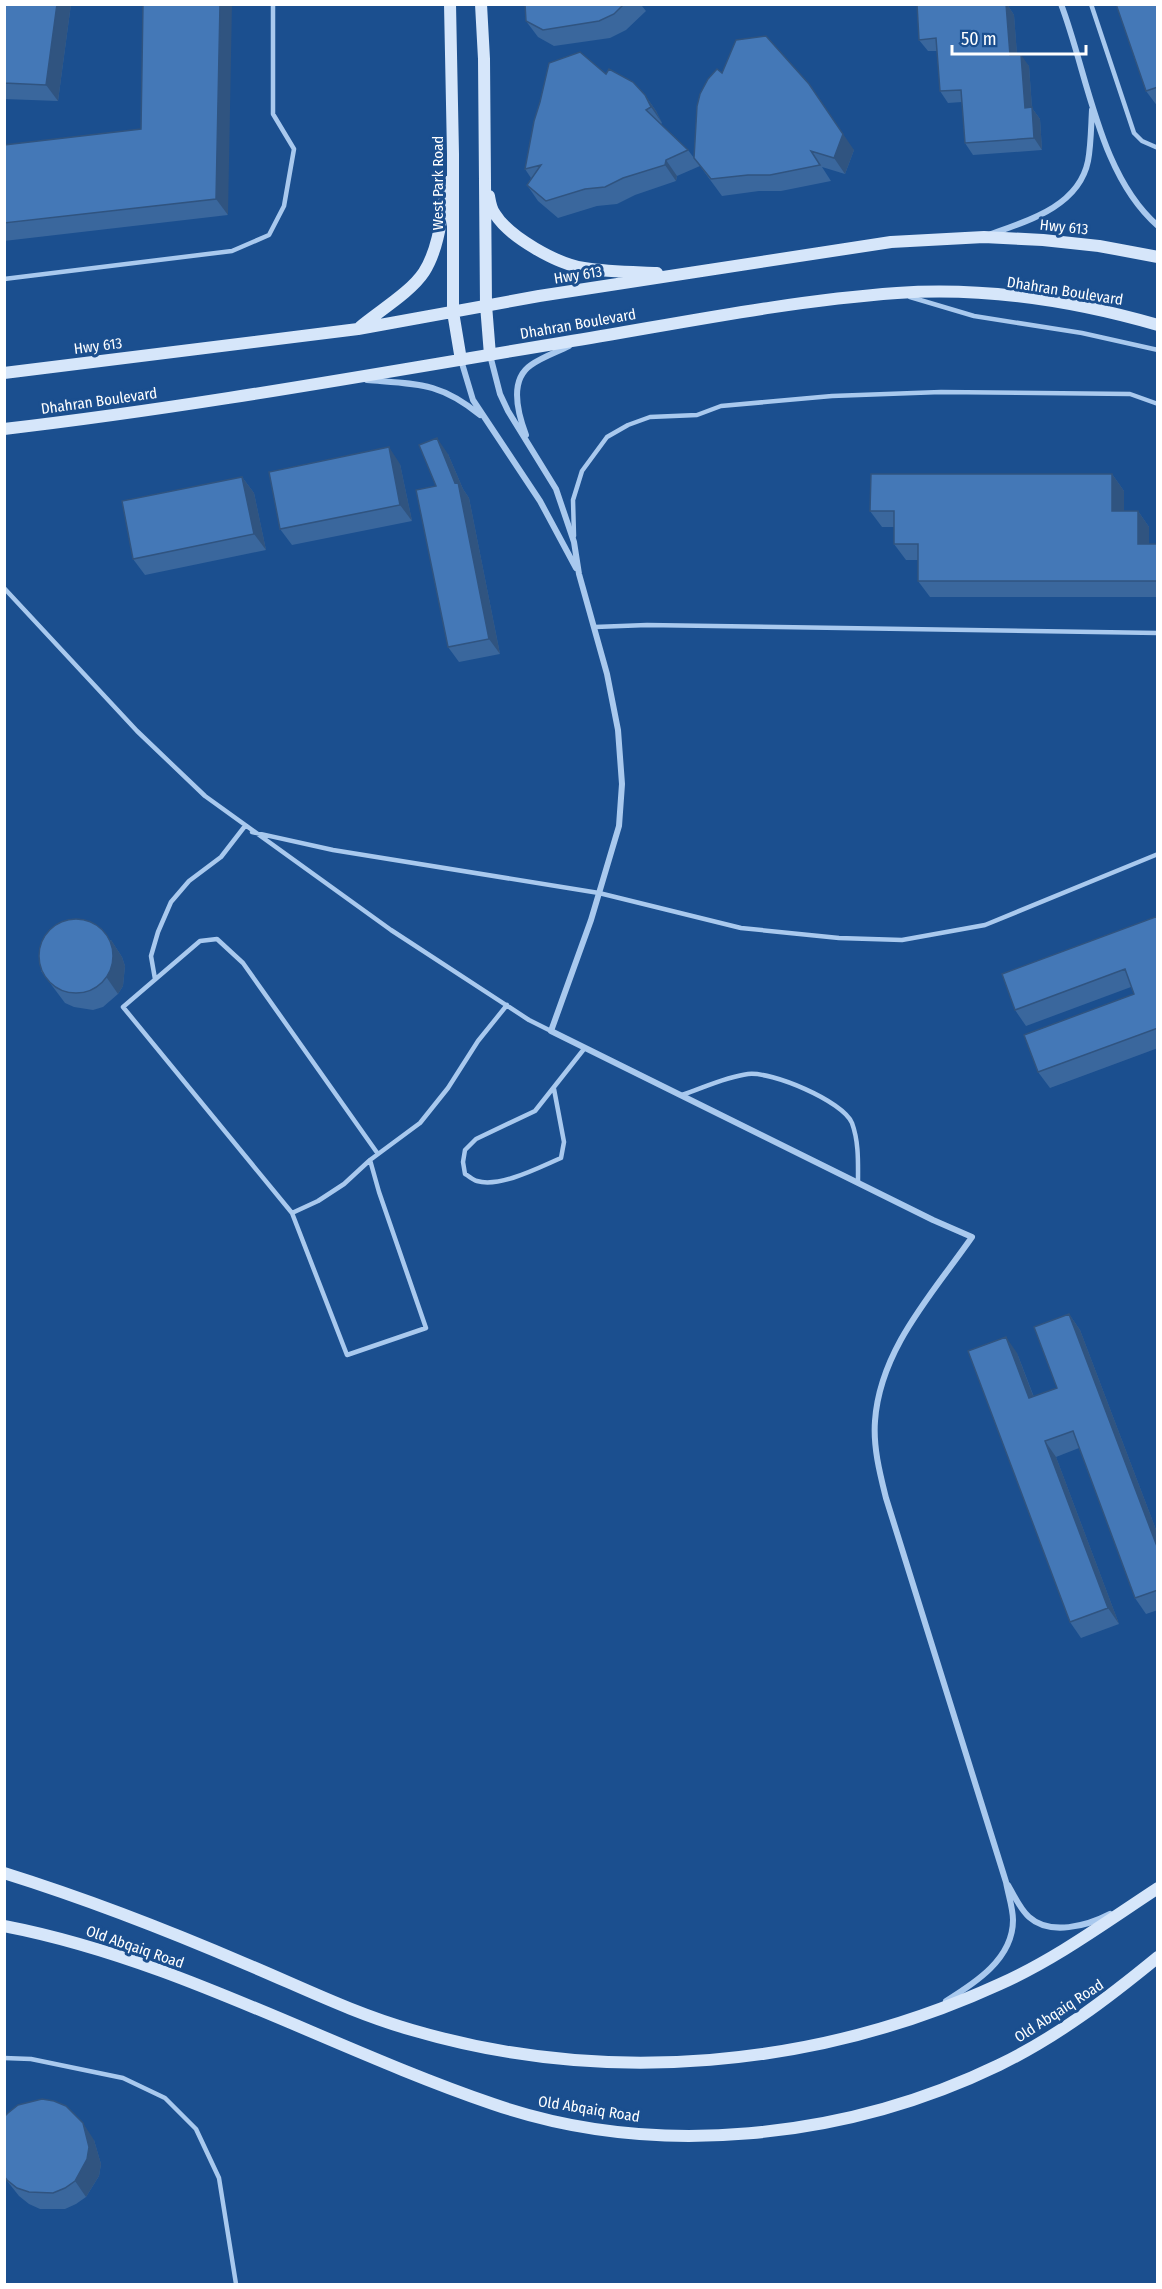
<svg xmlns="http://www.w3.org/2000/svg" width="1162" height="2289" font-family="'Fira Sans Condensed',sans-serif">
<style>
.lines{fill:none;stroke-linecap:round;stroke-linejoin:round}
.lane{stroke:#a9c9ee;stroke-width:4.5}
.street{stroke:#a9c9ee;stroke-width:6}
.secondary{stroke:#d6e6fa;stroke-width:12}
.wall{fill:#3a679d}
.shaded-wall{fill:#305480}
.building{fill:#4478b7;stroke:#305480;stroke-width:1.5}
.labels{text-anchor:middle;stroke-width:6;stroke-linejoin:round;paint-order:stroke}
.street-label{font-size:15px;fill:#fff;stroke:#1b4f8f}
</style>
<rect width="100%" height="100%" fill="#1b4f8f"/>
<g class="lines">
<!-- lane -->
<path class="lane" d="M 1091,4 L 1134,133 L 1142,141 L 1158,148
M 4,279 L 232,251 L 269,235 L 284,206 L 294,149 L 273,114 L 273,4
M 910,297 L 974,316 L 1082,333 L 1158,350
M 574,536 L 573,500 L 582,471 L 607,437 L 628,425 L 650,417 L 697,415 L 721,406 L 832,396 L 941,392 L 1130,394 L 1158,404
M 4,588 L 137,731 L 205,796 L 391,930 L 529,1020 L 551,1031
M 595,627 L 647,625 L 1158,633
M 252,832 L 333,850 L 599,893 L 741,928 L 839,938 L 902,940 L 985,925 L 1158,854
M 155,979 L 151,956 L 158,932 L 171,902 L 189,881 L 221,857 L 245,826
M 554,1089 L 564,1142 L 561,1158 C 540,1167 500,1188 477,1181 C 473,1180 469,1176 465,1174 L 463,1162 L 465,1150 L 476,1139 L 535,1111 L 584,1049
M 682,1095 C 703,1088 725,1077 748,1074 C 771,1071 843,1101 852,1123 C 859,1142 858,1163 858,1182
M 370,1160 L 379,1192 L 426,1328 L 347,1355 L 292,1213 L 123,1007 L 200,941 L 217,939 L 243,963 L 378,1154
M 292,1213 L 318,1201 L 344,1184 L 370,1160 L 420,1123 L 448,1088 L 478,1041 L 507,1005
M 4,2058 L 31,2059 L 123,2078 L 165,2098 L 196,2129 L 219,2178 L 236,2284"/>
<!-- street -->
<path class="street" d="M 1061,4 C 1088,75 1099,175 1158,226
M 991,234 C 1028,221 1079,206 1088,161 C 1091,145 1091,127 1092,110
M 490,355 L 500,394 L 508,411 L 556,489 L 574,542 L 579,574 L 607,674 L 618,730 L 622,784 L 619,826 L 591,920 L 551,1031 L 933,1220 L 972,1237 C 933,1293 880,1349 875,1421 C 873,1447 880,1474 886,1498 L 1006,1882 C 1008,1894 1013,1908 1013,1920 C 1013,1959 975,1983 946,2001
M 461,360 L 473,400 L 540,501 L 576,568
M 367,380 C 417,384 440,382 480,415
M 526,435 C 518,414 509,380 531,365 C 542,357 557,352 569,346
M 1008,1885 C 1014,1895 1020,1909 1029,1917 C 1050,1936 1087,1926 1110,1914"/>
<!-- secondary -->
<path class="secondary" d="M 450,4 L 453,154 L 453,312 L 461,360
M 481,4 L 484,59 L 486,305 L 490,355
M 489,196 C 490,202 491,209 495,214 C 509,237 557,264 584,268 C 608,272 633,272 657,273
M 360,327 C 379,311 411,292 424,272 C 440,247 442,211 447,182
M 4,373 L 358,329 L 539,296 L 891,242 L 984,237 L 1043,240 L 1099,246 L 1158,257
M 4,429 C 193,407 379,373 566,342 C 676,324 786,301 897,293 C 983,287 1075,301 1158,325
M 4,1873 C 87,1899 167,1930 246,1964 C 301,1987 355,2014 412,2030 C 606,2087 817,2068 1000,1984 C 1056,1959 1106,1922 1158,1888
M 4,1926 C 176,1959 329,2048 493,2104 C 655,2160 846,2139 999,2065 C 1057,2037 1108,1998 1158,1957"/>
</g>
<!-- wall -->
<path class="wall" d="M 4,4 L 71,4 L 58,101 L 4,99 Z
M 143,4 L 228,215 L 4,241 L 4,145 L 141,129 Z
M 525,4 L 644,4 L 642,6 L 646,11 L 626,30 L 610,38 L 554,46 L 538,37 L 526,21 Z
M 917,4 L 1007,4 L 1014,15 L 1017,55 L 1029,66 L 1032,108 L 1040,119 L 1042,150 L 973,155 L 965,143 L 962,102 L 948,103 L 940,91 L 937,51 L 928,51 L 919,40 Z
M 1158,4 L 1158,107 L 1146,91 Z
M 722,73 L 854,150 L 845,174 L 822,167 L 831,181 L 781,191 L 759,191 L 722,196 L 700,166 L 677,176 L 676,181 L 635,195 L 617,204 L 597,206 L 558,218 L 538,201 L 527,185 L 531,178 L 525,169 L 606,74 L 645,95 L 656,111 L 662,123 L 661,124 L 688,150 L 694,158 Z
M 448,454 L 463,489 L 469,498 L 500,654 L 459,662 L 448,647 L 436,486 Z
M 400,464 L 412,521 L 292,545 L 280,529 Z
M 1112,474 L 1124,491 L 1124,511 L 1138,511 L 1149,527 L 1149,544 L 1158,544 L 1158,597 L 930,597 L 918,581 L 918,560 L 906,560 L 894,544 L 894,527 L 882,527 L 870,511 Z
M 242,477 L 254,493 L 266,550 L 145,575 L 133,559 Z
M 1158,916 L 1158,1048 L 1050,1088 L 1038,1072 L 1134,994 L 1131,987 L 1026,1026 L 1015,1010 Z
M 111,940 L 122,957 L 125,966 L 123,986 L 118,994 L 103,1007 L 93,1010 L 74,1007 L 65,1003 L 41,971 Z
M 1069,1314 L 1080,1330 L 1158,1535 L 1158,1610 L 1146,1614 L 1135,1598 L 1079,1448 L 1056,1457 L 1119,1624 L 1081,1638 L 1070,1622 L 1017,1353 L 1034,1397 L 1057,1388 Z
M 94,2140 L 101,2164 L 99,2176 L 86,2197 L 76,2204 L 65,2209 L 40,2209 L 29,2204 L 19,2196 L 4,2177 Z"/>
<!-- shaded-wall -->
<path class="shaded-wall" d="M 57,4 L 71,4 L 58,101 L 46,85 Z
M 220,4 L 232,4 L 228,215 L 216,199 Z
M 1006,4 L 1007,4 L 1014,15 L 1018,67 L 1010,55 Z
M 1021,55 L 1029,66 L 1032,108 L 1040,119 L 1042,150 L 1034,138 L 1025,108 Z
M 645,95 L 656,111 L 662,123 L 651,107 Z
M 820,100 L 854,150 L 845,174 L 834,158 Z
M 666,160 L 677,176 L 676,181 L 665,165 Z
M 437,438 L 448,454 L 463,489 L 469,498 L 500,654 L 489,639 L 455,483 Z
M 389,447 L 400,464 L 412,521 L 400,505 Z
M 1112,474 L 1124,491 L 1124,527 L 1112,511 Z
M 242,477 L 254,493 L 266,550 L 254,534 Z
M 1138,511 L 1149,527 L 1149,561 L 1138,544 Z
M 111,940 L 122,957 L 125,966 L 123,986 L 118,994 L 107,978 Z
M 1069,1314 L 1080,1330 L 1158,1535 L 1158,1549 Z
M 1006,1337 L 1017,1353 L 1040,1414 L 1029,1398 Z
M 1045,1441 L 1056,1457 L 1119,1624 L 1108,1608 Z
M 83,2123 L 94,2140 L 101,2164 L 99,2176 L 86,2197 L 75,2181 Z"/>
<!-- building -->
<path class="building" d="M 4,4 L 57,4 L 46,85 L 4,83 Z
M 143,4 L 220,4 L 216,199 L 4,223 L 4,145 L 141,129 Z
M 525,4 L 624,4 L 614,14 L 599,21 L 543,30 L 526,21 Z
M 917,4 L 1006,4 L 1010,55 L 1021,55 L 1025,108 L 1032,107 L 1034,138 L 965,143 L 961,90 L 940,91 L 936,38 L 919,40 Z
M 1116,4 L 1158,4 L 1158,87 L 1146,91 Z
M 766,36 L 809,84 L 843,134 L 834,158 L 811,151 L 820,165 L 770,175 L 748,175 L 711,179 L 694,158 L 697,106 L 700,94 L 708,79 L 717,69 L 722,73 L 736,40 Z
M 580,52 L 606,74 L 609,69 L 633,82 L 645,95 L 651,107 L 646,110 L 688,150 L 666,160 L 665,165 L 623,178 L 605,187 L 585,189 L 546,201 L 527,185 L 541,165 L 525,169 L 534,121 L 540,102 L 549,63 Z
M 437,438 L 455,483 L 458,482 L 489,639 L 448,647 L 416,490 L 436,486 L 419,445 Z
M 389,447 L 400,505 L 280,529 L 269,472 Z
M 871,474 L 1112,474 L 1112,511 L 1138,511 L 1138,544 L 1158,544 L 1158,581 L 918,581 L 918,544 L 894,544 L 894,511 L 870,511 Z
M 242,477 L 254,534 L 133,559 L 122,501 Z
M 1158,916 L 1158,1028 L 1038,1072 L 1024,1035 L 1134,994 L 1125,969 L 1015,1010 L 1002,974 Z
M39 956a37 37 0 1 1 74 0a37 37 0 1 1-74 0Z
M 1069,1314 L 1158,1549 L 1158,1590 L 1135,1598 L 1073,1431 L 1045,1441 L 1108,1608 L 1070,1622 L 968,1351 L 1006,1337 L 1029,1398 L 1057,1388 L 1034,1327 Z
M 42,2099 L 54,2101 L 66,2106 L 83,2123 L 89,2147 L 87,2159 L 75,2181 L 65,2188 L 53,2193 L 29,2192 L 17,2188 L 7,2180 L 4,2176 L 4,2117 L 8,2113 L 18,2105 Z"/>
<g class="labels">
<!-- street labels -->
<g class="street-label">
<text transform="translate(438 183) rotate(-90)" y="5">West Park Road</text>
<text transform="translate(1064 227) rotate(6)" y="5">Hwy 613</text>
<text transform="translate(578 275) rotate(-9)" y="5">Hwy 613</text>
<text transform="translate(1065 291) rotate(9)" y="5">Dhahran Boulevard</text>
<text transform="translate(578 324) rotate(-10)" y="5">Dhahran Boulevard</text>
<text transform="translate(98 346) rotate(-7)" y="5">Hwy 613</text>
<text transform="translate(99 401) rotate(-8)" y="5">Dhahran Boulevard</text>
<text transform="translate(135 1947) rotate(19)" y="5">Old Abqaiq Road</text>
<text transform="translate(1059 2011) rotate(-33)" y="5">Old Abqaiq Road</text>
<text transform="translate(589 2109) rotate(9)" y="5">Old Abqaiq Road</text>
</g>
</g>
<!-- border -->
<rect width="1162" height="2289" fill="none" stroke="#ffffff" stroke-width="12"/>
<!-- scale -->
<path d="M952 45v9h134v-9" fill="none" stroke="#ffffff" stroke-width="3"/>
<text x="961" y="45" font-size="18" fill="#ffffff" stroke="#1b4f8f" stroke-width="4.5" paint-order="stroke">50 m</text>
</svg>
